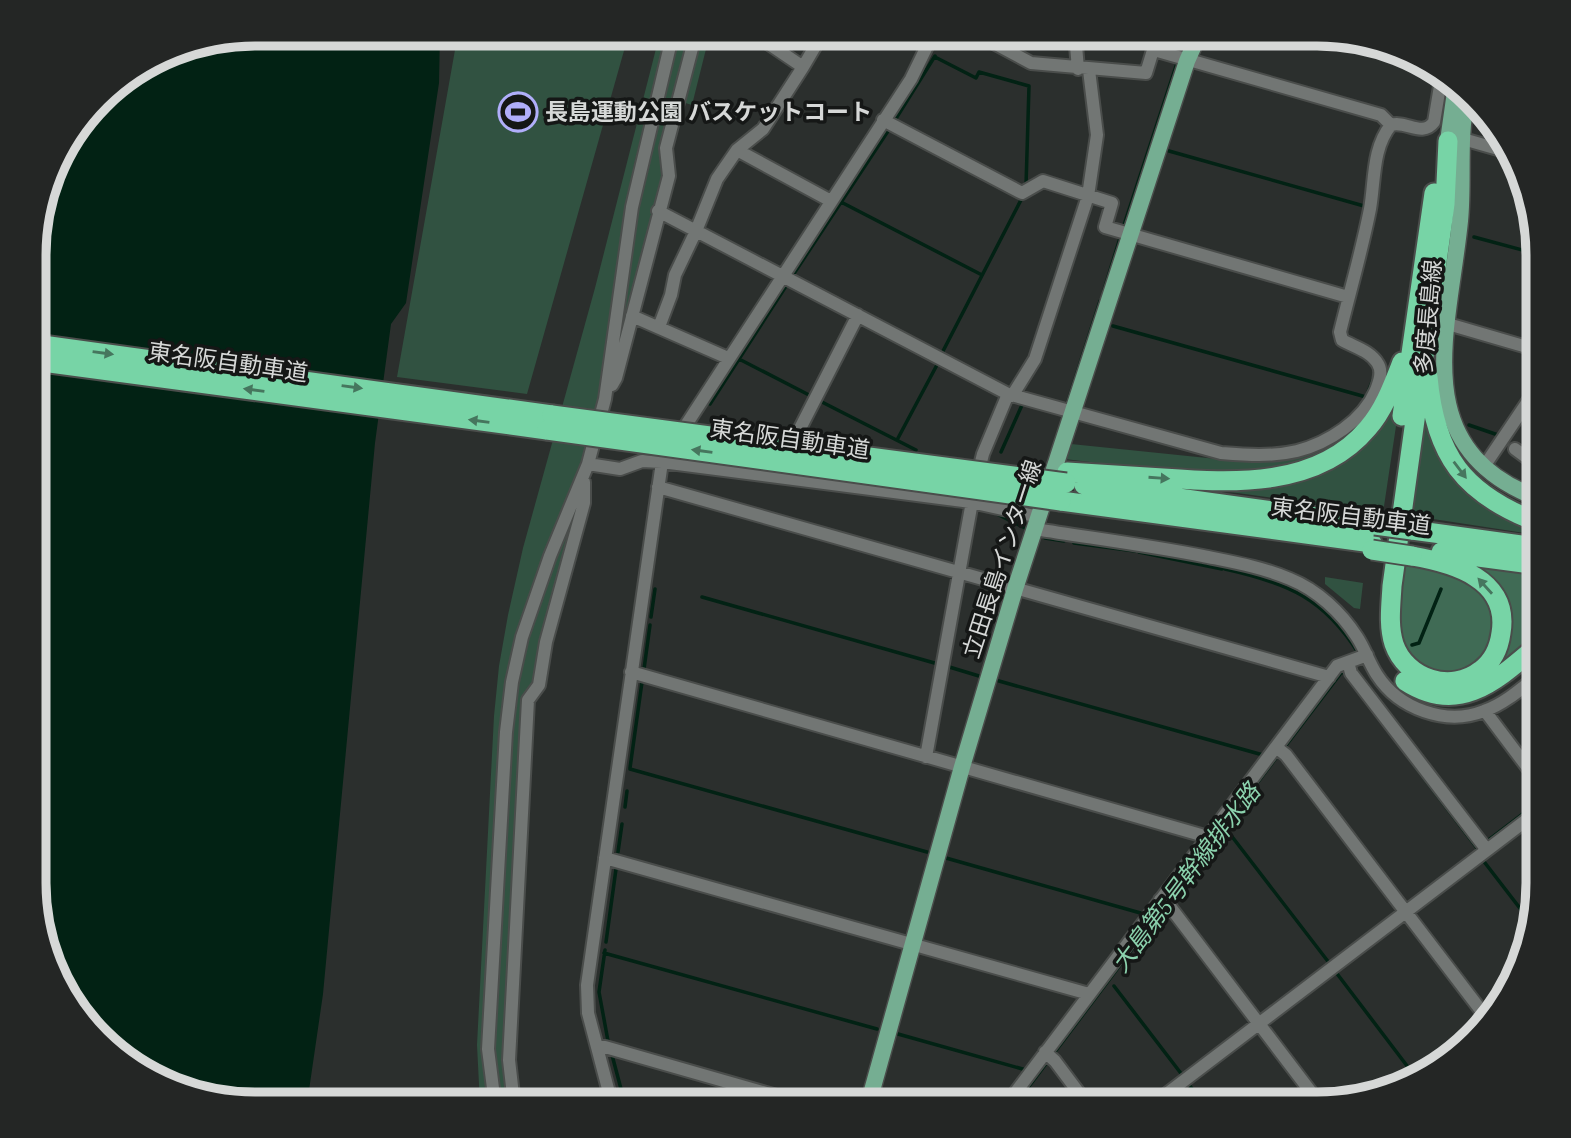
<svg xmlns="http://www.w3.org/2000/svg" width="1571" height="1138" font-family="'Source Serif 4','Noto Sans JP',serif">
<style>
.green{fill:#315241}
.forest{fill:#406b55}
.water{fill:#022214}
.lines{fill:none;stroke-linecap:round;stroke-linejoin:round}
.stream{stroke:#022214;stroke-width:3.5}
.minor-casing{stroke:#4a4d4b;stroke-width:16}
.major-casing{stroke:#4a4d4b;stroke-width:19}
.highway-casing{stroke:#4a4d4b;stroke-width:23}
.minor{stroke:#727674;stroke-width:12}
.major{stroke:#75ae92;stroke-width:16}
.highway{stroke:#77d4a6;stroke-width:19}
.highway-bridge-casing{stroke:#4a4d4b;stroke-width:23;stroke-linecap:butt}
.highway-bridge{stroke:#77d4a6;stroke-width:19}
.oneway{fill:#46765e}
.labels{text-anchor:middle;stroke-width:7;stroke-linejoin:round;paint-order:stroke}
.poi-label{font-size:23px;font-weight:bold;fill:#d6d8d7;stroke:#151716;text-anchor:start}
.street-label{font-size:23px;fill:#d6d8d7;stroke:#151716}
.water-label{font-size:24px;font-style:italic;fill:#8bd2ad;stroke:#151716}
.rim{fill:none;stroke:#d6d8d7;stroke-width:9}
</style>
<rect width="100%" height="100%" fill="#2b2f2d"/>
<!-- green -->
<path class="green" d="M 458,33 L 629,33 L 527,394 L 397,377 Z
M 660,33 L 667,33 L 634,165 L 601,394 L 582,467 L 530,593 L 517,635 L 508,676 L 500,733 L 482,1051 L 489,1104 L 480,1104 L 477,1045 L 494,716 L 499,666 L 508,615 L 523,548 L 595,288 Z
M 679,33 L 692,33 L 670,118 L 658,114 Z
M 699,33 L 710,33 L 692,105 L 682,102 Z
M 656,119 L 669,123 L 665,175 L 615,367 L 637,208 Z
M 1402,386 L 1383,513 L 1172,484 L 1299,478 Z
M 1423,406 L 1435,440 L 1537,529 L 1537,535 L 1407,515 Z
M 1366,420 C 1353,431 1340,446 1325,454 C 1260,488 1137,467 1065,459 L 1071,444 L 1217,459 L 1285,459 L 1331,446 L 1358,424 Z
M 579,498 L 536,682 L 524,699 L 511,1104 L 499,1104 C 490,1029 499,952 503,876 C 508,798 508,719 527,643 C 539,594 561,546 579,498 Z
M 1325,577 L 1363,583 L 1360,609 L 1354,608 L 1325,584 Z"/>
<!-- forest -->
<path class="forest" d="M 1403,564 L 1441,570 L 1474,584 L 1496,615 L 1494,642 L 1468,672 L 1438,675 L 1407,655 L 1398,630 Z
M 1472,566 L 1537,575 L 1537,638 L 1496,673 L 1493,667 L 1510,638 Z"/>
<!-- water -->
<path class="water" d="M 255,33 L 440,33 L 439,83 L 406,303 L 391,324 L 375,443 L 323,994 L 307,1104 L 241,1104 L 183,1093 L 120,1059 L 63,994 L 35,912 L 35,226 L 63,144 L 109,88 L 183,45 Z"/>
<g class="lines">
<!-- stream -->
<path class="stream" d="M 1180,54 L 1188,34
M 935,57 L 976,78 L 979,72 L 1029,86 L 1026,186
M 895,120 L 935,56
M 1169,151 L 1364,206
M 841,202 L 982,275
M 1123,228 L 1177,63
M 1474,237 L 1537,254
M 793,275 L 890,128
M 1104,290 L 1120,238
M 1113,326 L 1366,397 L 1374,377
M 942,353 L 1022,198
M 739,359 L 811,396
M 818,400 L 916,450
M 1068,401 L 1100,301
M 710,404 L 788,283
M 1469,425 L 1498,435
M 897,440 L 938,363
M 1001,452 L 1022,405
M 947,505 L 962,507
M 997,514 L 1025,528
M 1045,538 L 1064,541
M 1074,543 L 1135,551
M 1139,552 L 1222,569
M 1225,569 C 1288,583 1324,598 1359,654
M 702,597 L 938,664
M 651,617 L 655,589
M 1412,645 L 1419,643 L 1441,589
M 946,666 L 979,676
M 644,669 L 650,625
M 999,681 L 1263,755
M 1284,748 L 1341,673 L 1347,671
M 1408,757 L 1477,848 L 1480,846
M 630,768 L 642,682
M 630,769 L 927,852
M 625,807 L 627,791
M 1230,834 L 1330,964
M 1486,842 L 1537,803
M 618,852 L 622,824
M 946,858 L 1144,914
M 1482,859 L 1532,924
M 1168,902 L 1279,754
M 606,942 L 616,869
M 605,950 L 599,992 L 608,1041
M 604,953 L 877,1029
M 1335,971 L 1417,1079
M 1114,986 L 1183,1076
M 898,1034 L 1026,1070
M 612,1055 L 625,1104
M 1187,1082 L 1204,1105
M 1015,1105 L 1163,908"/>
<!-- minor casing -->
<g class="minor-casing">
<path id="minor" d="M 753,33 L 803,67 L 823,33
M 977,34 L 1031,63 L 1146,73 L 1158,34
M 1075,34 L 1078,69
M 1154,50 L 1381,115 L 1391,125 C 1406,120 1422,138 1434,122 L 1442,74
M 883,120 L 1022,193 L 1043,181 L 1112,203 L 1105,227 L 1348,297
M 1463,139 L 1512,153
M 737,150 L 831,201
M 658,211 L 1008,394 L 1221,453 C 1246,455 1272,457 1297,451 C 1328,443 1363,421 1376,390 C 1379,382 1383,372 1378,364 C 1371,351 1354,347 1342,340 L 1340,332 C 1350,291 1362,250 1370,209 C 1375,181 1372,148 1391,125
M 632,316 L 728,358
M 1448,324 L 1537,350
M 659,327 L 671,295 L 675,275 L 696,231 L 717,179 L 737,150 L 763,129 L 803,67
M 612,385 L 616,378 L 669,176 L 666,148 L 696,33
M 1012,396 L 1035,359 L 1088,196 L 1097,135 L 1089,70
M 1515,449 L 1537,465
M 788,452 L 858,315
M 588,464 L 620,469 L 642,461 L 662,462 L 971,502 L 1039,517
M 1483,468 L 1537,388
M 977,478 L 983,454 L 1008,394
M 658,487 L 1329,677
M 1035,529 C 1091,538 1147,545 1203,556 C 1232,562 1262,567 1290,579 C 1317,590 1341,612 1357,637 C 1365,649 1369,663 1377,675 C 1399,709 1446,726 1484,711 C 1504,704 1521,689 1537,676
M 1348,662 L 1351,673 L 1487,850
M 631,672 L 1208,837
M 1485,711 L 1537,780
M 1276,747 L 1286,755 L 1489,1021
M 926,757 L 973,496
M 605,858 L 1089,994
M 1160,900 L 1171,908 L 1320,1104
M 597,1047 L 605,1047 L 808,1105
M 1045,1052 L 1055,1061 L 1088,1105
M 495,1104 L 488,1049 L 506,732 L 512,682 L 522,637 L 550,556 L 588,464 L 605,399 L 632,207 L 673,33
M 514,1104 L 509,1060 L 528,700 L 539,685 L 546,642 L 584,503 L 584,482
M 612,1104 L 588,1013 L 587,985 L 662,462 L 911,79 L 933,34
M 1006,1105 L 1337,666 L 1367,655
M 1152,1105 L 1537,812"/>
</g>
<!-- major casing -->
<g class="major-casing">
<path id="major" d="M 1467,98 C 1458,138 1464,180 1460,221 C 1449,331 1405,447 1537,498
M 1448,141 L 1456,85
M 868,1105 L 962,767 L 1015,589 L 1187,61 L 1199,34"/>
</g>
<!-- highway casing -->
<g class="highway-casing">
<path id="highway" d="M 35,344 L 552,415
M 35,361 L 547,430
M 1428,377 C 1435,456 1464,494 1537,522
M 1402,416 L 1434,193
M 1067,472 C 1099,474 1131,476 1163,478 C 1233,483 1318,488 1368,428 C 1384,410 1393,385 1402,362
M 1084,485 L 1375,525
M 1061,501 L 1372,543
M 1412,530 L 1537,547
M 1441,552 L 1537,565
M 1412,556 C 1453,563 1510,579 1501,633 C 1499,648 1493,661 1481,670 C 1451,694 1406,679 1394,644 C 1388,625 1391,605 1392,586 L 1445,204 L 1448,141
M 1405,681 C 1459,716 1496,681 1537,646"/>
</g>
<!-- minor -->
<use href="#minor" class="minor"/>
<!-- major -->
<use href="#major" class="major"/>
<!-- highway -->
<use href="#highway" class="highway"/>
<!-- highway-bridge casing -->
<g class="highway-bridge-casing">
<path id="highway-bridge" d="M 552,415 L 1066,483
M 547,430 L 1061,501
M 1375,525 L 1412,530
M 1372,550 L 1412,556"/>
</g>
<!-- highway-bridge -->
<use href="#highway-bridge" class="highway-bridge"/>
</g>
<!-- one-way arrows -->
<defs><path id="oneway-solid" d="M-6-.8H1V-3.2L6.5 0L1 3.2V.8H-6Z" transform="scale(1.75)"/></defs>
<g class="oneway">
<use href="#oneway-solid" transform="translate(103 353) rotate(8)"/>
<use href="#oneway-solid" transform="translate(352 387) rotate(8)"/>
<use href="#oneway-solid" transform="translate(254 390) rotate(-172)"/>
<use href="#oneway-solid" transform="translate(479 421) rotate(-172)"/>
<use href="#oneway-solid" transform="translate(702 451) rotate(-172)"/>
<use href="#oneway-solid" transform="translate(1460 470) rotate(53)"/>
<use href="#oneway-solid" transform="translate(1159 478) rotate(4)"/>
<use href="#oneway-solid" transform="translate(1485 586) rotate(-132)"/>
</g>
<!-- icons -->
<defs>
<g id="stadium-ring" transform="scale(2.0125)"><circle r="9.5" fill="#151716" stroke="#b0aefa" stroke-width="1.5"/><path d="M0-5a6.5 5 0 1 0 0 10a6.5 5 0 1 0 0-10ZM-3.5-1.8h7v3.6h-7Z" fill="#b0aefa"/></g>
</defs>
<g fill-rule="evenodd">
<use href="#stadium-ring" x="518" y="112"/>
</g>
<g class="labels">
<!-- poi labels -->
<g class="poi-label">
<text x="545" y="120">長島運動公園 バスケットコート</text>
</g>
<!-- street labels -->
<g class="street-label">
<text transform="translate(1428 317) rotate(-85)" y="8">多度長島線</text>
<text transform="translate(228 362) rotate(8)" y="8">東名阪自動車道</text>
<text transform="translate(790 439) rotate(8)" y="8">東名阪自動車道</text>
<text transform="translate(1351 516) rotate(7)" y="8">東名阪自動車道</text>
<text transform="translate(1002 559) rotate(-72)" y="8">立田長島インター線</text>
</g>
<!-- water labels -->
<g class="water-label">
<text transform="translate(1186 878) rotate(-53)" y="8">大島第5号幹線排水路</text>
</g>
</g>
<!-- crop -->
<path d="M0 0H1571V1138H0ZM255 46H1317A209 209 0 0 1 1526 255V883A209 209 0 0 1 1317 1092H255A209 209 0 0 1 46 883V255A209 209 0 0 1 255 46Z" fill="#242625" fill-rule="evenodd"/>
<path class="rim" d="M255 46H1317A209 209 0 0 1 1526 255V883A209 209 0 0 1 1317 1092H255A209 209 0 0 1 46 883V255A209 209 0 0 1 255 46Z"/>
</svg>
